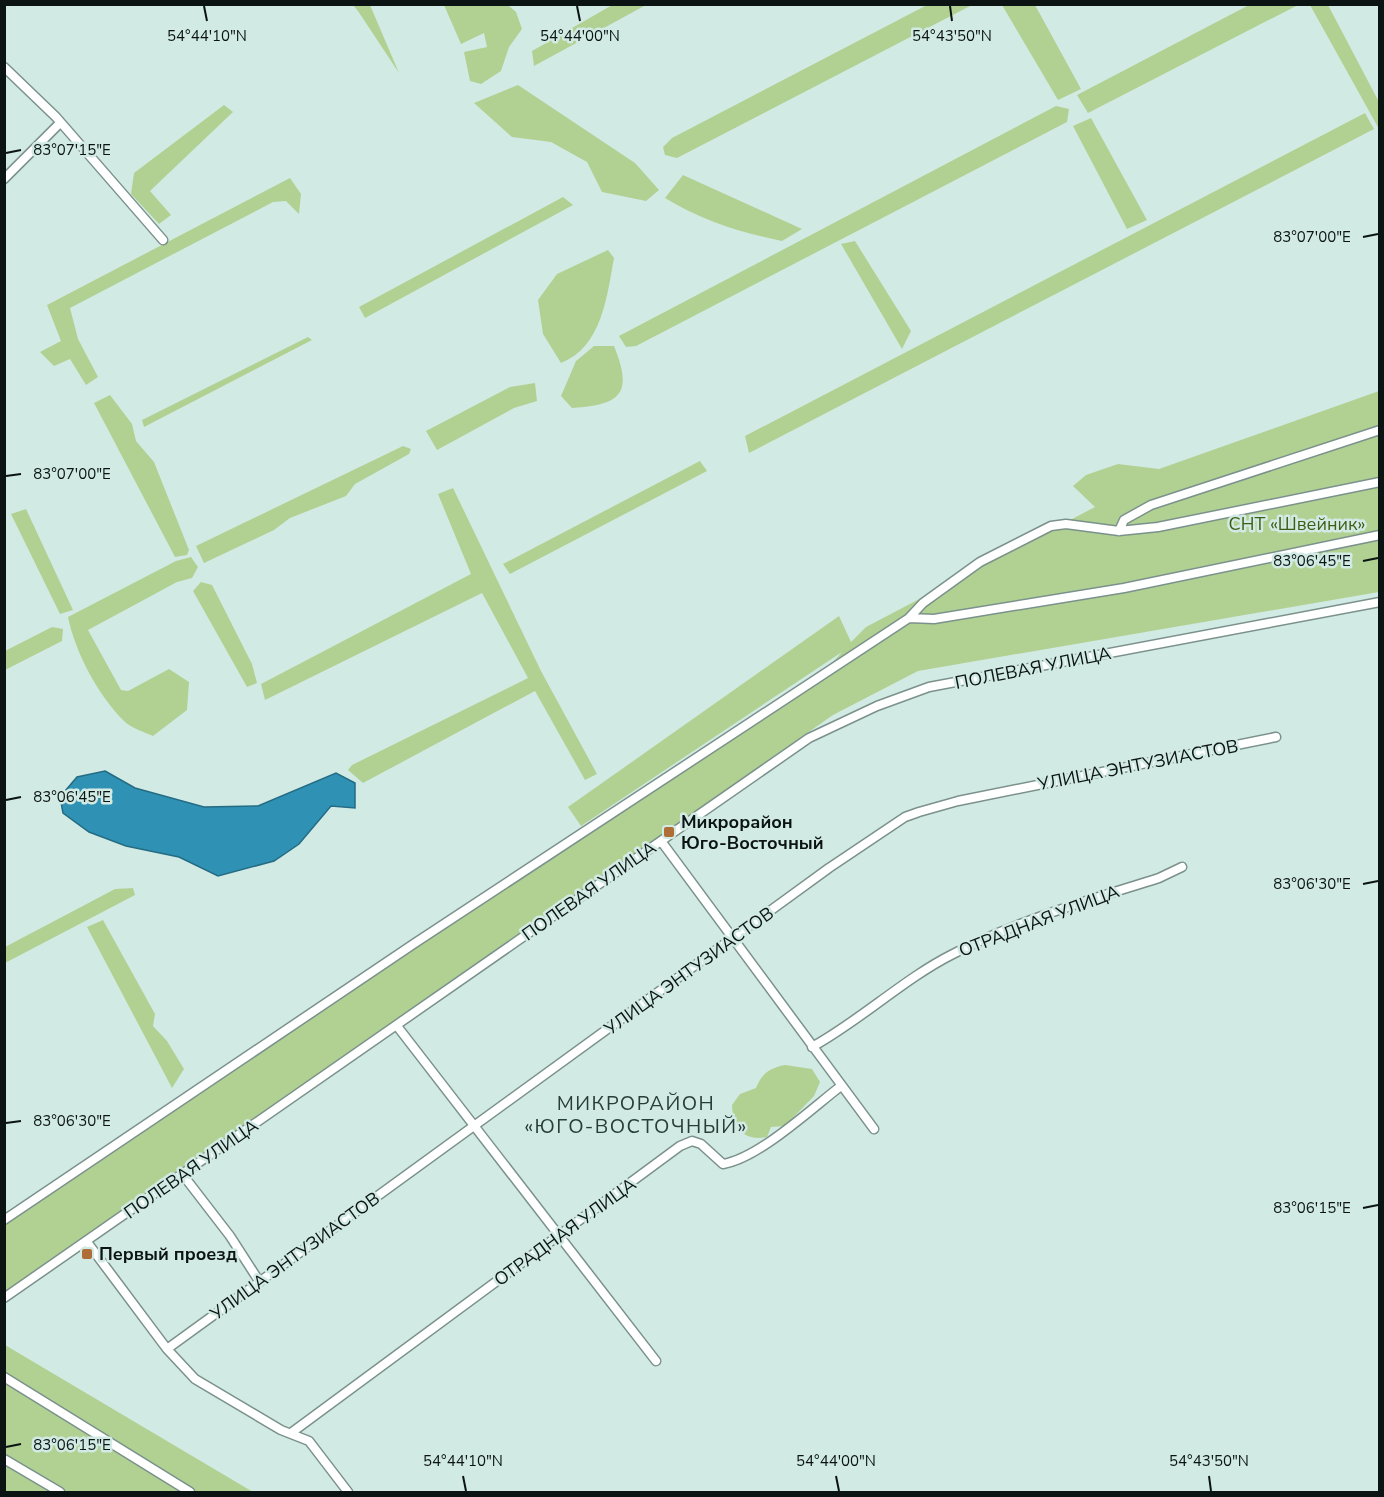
<svg xmlns="http://www.w3.org/2000/svg" width="1384" height="1497" font-family="'Nunito Sans',sans-serif">
<style>
.green{fill:#b1d193}
.water{fill:#2f92b5;stroke:#246c84;stroke-width:1.5}
.lines{fill:none;stroke-linecap:round;stroke-linejoin:round}
.minor-casing{stroke:#7b918c;stroke-width:11}
.minor{stroke:#fff;stroke-width:8}
.ticks{fill:none;stroke:#0b1412;stroke-width:2}
.poi-dot{fill:#af6e38;stroke:#d2eae4;stroke-width:2}
.labels{text-anchor:middle;stroke-width:5;stroke-linejoin:round;paint-order:stroke}
.park-label{font-size:18px;fill:#3e5e14;stroke:#d2eae4}
.street-label{font-size:18px;fill:#0b1412;stroke:#d2eae4}
.poi-label{font-size:18px;font-weight:bold;fill:#0b1412;stroke:#d2eae4;text-anchor:start}
.neighbourhood-label{font-size:20px;letter-spacing:1.5px;fill:#283c38;stroke:#d2eae4}
.ticks-label{font-size:15px;text-anchor:middle;fill:#0b1412;stroke:#d2eae4;stroke-width:5;stroke-linejoin:round;paint-order:stroke}
</style>
<rect width="100%" height="100%" fill="#d2eae4"/>
<!-- green -->
<path class="green" d="M 614,4 L 646,5 L 534,66 L 532,51 Z
M 353,5 L 370,5 L 399,73 L 358,11 Z
M 444,5 L 508,5 L 516,12 L 522,29 L 509,47 L 501,71 L 481,84 L 470,81 L 464,52 L 487,47 L 484,33 L 461,44 Z
M 927,5 L 972,5 L 677,158 L 665,155 L 663,147 L 672,138 Z
M 1002,5 L 1035,5 L 1081,89 L 1058,100 Z
M 1249,5 L 1298,5 L 1088,113 L 1077,95 Z
M 1310,5 L 1328,5 L 1379,102 L 1379,129 Z
M 518,85 L 635,163 L 659,190 L 646,201 L 602,192 L 587,162 L 551,142 L 512,137 L 474,103 Z
M 224,105 L 233,112 L 150,191 L 171,215 L 159,224 L 131,194 L 134,173 Z
M 1056,106 L 1069,109 L 1067,122 L 636,346 L 626,347 L 619,336 Z
M 1365,113 L 1374,129 L 749,453 L 745,436 Z
M 1091,118 L 1147,220 L 1127,229 L 1073,126 Z
M 683,175 L 802,229 L 782,241 C 739,232 703,221 665,198 Z
M 290,178 L 301,194 L 299,214 L 286,201 L 273,202 L 70,308 L 78,339 L 98,377 L 86,385 L 70,359 L 54,366 L 40,352 L 61,341 L 47,305 Z
M 563,197 L 573,205 L 365,318 L 359,307 Z
M 855,241 L 911,331 L 902,349 L 841,244 Z
M 608,250 L 614,258 C 607,296 602,347 561,363 L 543,334 L 538,300 L 557,274 Z
M 308,337 L 312,340 L 144,427 L 142,420 Z
M 594,346 L 614,346 C 633,393 622,405 572,408 L 561,396 L 576,361 Z
M 535,383 L 537,401 L 514,408 L 437,450 L 426,431 L 510,387 Z
M 1379,391 L 1379,592 L 918,671 L 833,715 L 5,1292 L 5,1218 L 823,673 L 842,652 L 581,826 L 568,807 L 839,616 L 851,642 L 866,627 L 1095,507 L 1073,486 L 1086,475 L 1118,464 L 1159,469 Z
M 110,395 L 132,424 L 136,441 L 154,462 L 189,550 L 187,555 L 175,557 L 94,403 Z
M 403,446 L 411,449 L 409,454 L 355,484 L 346,496 L 290,518 L 274,530 L 204,563 L 196,546 Z
M 700,461 L 707,471 L 510,574 L 503,564 Z
M 453,488 L 541,671 L 597,774 L 585,780 L 535,691 L 363,783 L 348,770 L 352,765 L 528,678 L 482,593 L 265,700 L 261,684 L 471,574 L 438,494 Z
M 26,509 L 73,610 L 60,614 L 11,514 Z
M 191,557 L 198,567 L 192,578 L 177,582 L 88,630 L 121,690 L 128,691 L 169,669 L 189,682 L 187,710 L 153,736 C 144,732 131,728 124,721 C 98,695 75,652 68,617 L 176,561 Z
M 201,582 L 212,585 L 252,664 L 257,683 L 247,687 L 193,591 Z
M 52,627 L 63,629 L 62,641 L 5,670 L 5,651 Z
M 133,888 L 135,895 L 5,963 L 5,947 L 115,889 Z
M 103,920 L 155,1014 L 153,1026 L 167,1041 L 184,1069 L 172,1088 L 87,927 Z
M 785,1065 L 812,1069 L 820,1082 L 814,1096 L 785,1126 L 771,1127 L 767,1137 C 743,1142 733,1127 732,1105 L 740,1094 L 756,1088 C 762,1073 770,1068 785,1065 Z
M 5,1345 L 253,1492 L 5,1492 Z"/>
<!-- water -->
<path class="water" d="M 105,771 L 135,788 L 204,807 L 258,806 L 336,773 L 355,783 L 355,808 L 331,806 L 299,844 L 274,861 L 218,876 L 179,857 L 126,846 L 89,832 L 63,813 L 60,797 L 77,777 Z"/>
<g class="lines">
<!-- minor casing -->
<g class="minor-casing">
<path id="minor" d="M 4,67 L 56,117 L 163,240
M 4,179 L 59,124
M 1119,531 L 1124,520 L 1151,505 L 1380,430
M 909,618 L 923,603 L 980,562 L 1051,526 L 1066,524 L 1119,531 L 1158,527 L 1380,482
M 661,841 L 874,1129
M 397,1026 L 656,1361
M 812,1047 C 861,1020 905,978 953,954 C 1018,920 1090,900 1159,878 L 1182,867
M 183,1175 L 230,1236 L 259,1281
M 4,1220 L 415,943 L 909,618 L 934,619 L 1124,588 L 1380,535
M 87,1242 L 167,1349 L 195,1379 L 281,1430 L 309,1441 L 348,1492
M 4,1298 L 809,738 L 877,706 L 929,687 L 1380,602
M 167,1349 L 829,868 L 905,817 L 919,812 L 958,801 L 1276,737
M 4,1377 L 190,1492
M 291,1433 L 680,1146 L 692,1141 L 701,1144 L 723,1164 C 759,1158 811,1109 841,1086
M 4,1459 L 60,1492"/>
</g>
<!-- minor -->
<use href="#minor" class="minor"/>
</g>
<!-- ticks -->
<path class="ticks" d="M 204,6 L 207,21M 577,6 L 580,21M 950,6 L 952,21M 6,153 L 21,150M 1363,237 L 1378,234M 6,476 L 21,474M 1363,561 L 1378,558M 6,800 L 21,797M 1363,884 L 1378,881M 6,1123 L 21,1121M 1363,1208 L 1378,1205M 6,1447 L 21,1444M 463,1476 L 466,1491M 836,1476 L 839,1491M 1209,1476 L 1211,1491"/>
<!-- markers -->
<g class="poi-dot">
<rect x="663" y="826" width="12" height="12" rx="3"/>
<rect x="81" y="1248" width="12" height="12" rx="3"/>
</g>
<g class="labels">
<!-- park labels -->
<g class="park-label">
<text x="1297" y="530">СНТ «Швейник»</text>
</g>
<!-- street labels -->
<g class="street-label">
<text transform="translate(1033 668) rotate(-11)" y="6">ПОЛЕВАЯ УЛИЦА</text>
<text transform="translate(1138 765) rotate(-11)" y="6">УЛИЦА ЭНТУЗИАСТОВ</text>
<text transform="translate(589 891) rotate(-35)" y="6">ПОЛЕВАЯ УЛИЦА</text>
<text transform="translate(1039 921) rotate(-21)" y="6">ОТРАДНАЯ УЛИЦА</text>
<text transform="translate(689 971) rotate(-36)" y="6">УЛИЦА ЭНТУЗИАСТОВ</text>
<text transform="translate(191 1169) rotate(-35)" y="6">ПОЛЕВАЯ УЛИЦА</text>
<text transform="translate(565 1232) rotate(-36)" y="6">ОТРАДНАЯ УЛИЦА</text>
<text transform="translate(295 1256) rotate(-36)" y="6">УЛИЦА ЭНТУЗИАСТОВ</text>
</g>
<!-- poi labels -->
<g class="poi-label">
<text x="681" y="828">Микрорайон<tspan x="681" dy="21">Юго-Восточный</tspan></text>
<text x="99" y="1260">Первый проезд</text>
</g>
<!-- neighbourhood labels -->
<g class="neighbourhood-label">
<text x="636" y="1110">МИКРОРАЙОН<tspan x="636" dy="23">«ЮГО-ВОСТОЧНЫЙ»</tspan></text>
</g>
</g>
<g class="ticks-label">
<text x="207" y="41">54°44'10"N</text>
<text x="580" y="41">54°44'00"N</text>
<text x="952" y="41">54°43'50"N</text>
<text x="72" y="155">83°07'15"E</text>
<text x="1312" y="242">83°07'00"E</text>
<text x="72" y="479">83°07'00"E</text>
<text x="1312" y="566">83°06'45"E</text>
<text x="72" y="802">83°06'45"E</text>
<text x="1312" y="889">83°06'30"E</text>
<text x="72" y="1126">83°06'30"E</text>
<text x="1312" y="1213">83°06'15"E</text>
<text x="72" y="1450">83°06'15"E</text>
<text x="463" y="1466">54°44'10"N</text>
<text x="836" y="1466">54°44'00"N</text>
<text x="1209" y="1466">54°43'50"N</text>
</g>
<!-- border -->
<rect width="1384" height="1497" fill="none" stroke="#0b1412" stroke-width="12"/>
</svg>
